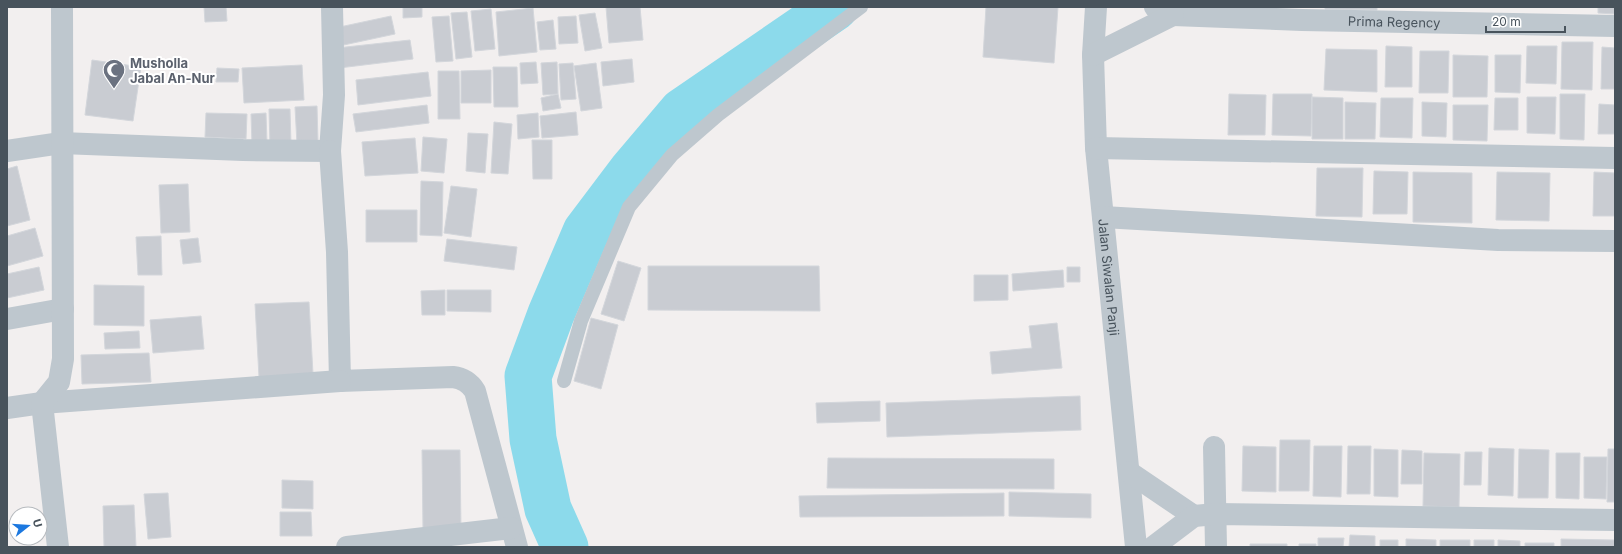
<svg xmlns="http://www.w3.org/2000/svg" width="1622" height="554" font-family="Inter,sans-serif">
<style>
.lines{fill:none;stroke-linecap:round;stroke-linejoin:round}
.river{stroke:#8cdaeb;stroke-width:47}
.building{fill:#c9ccd2;stroke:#d3d6db}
.lane{stroke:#bec7ce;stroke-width:14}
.street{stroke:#bec7ce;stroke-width:22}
.labels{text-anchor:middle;stroke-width:4;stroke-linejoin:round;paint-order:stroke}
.street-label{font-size:13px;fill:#48535c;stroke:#fff}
.worship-label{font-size:13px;font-weight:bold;fill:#5b616d;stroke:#fff;text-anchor:start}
</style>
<rect width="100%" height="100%" fill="#f2efef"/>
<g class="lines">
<!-- river -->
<path class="river" d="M 565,547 L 548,509 L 533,439 L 528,376 L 551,314 L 586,232 L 632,171 L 682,112 L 835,7"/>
</g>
<!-- building -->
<path class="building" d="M 204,7 L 226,7 L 227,21 L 205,22 Z
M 403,7 L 422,7 L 422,17 L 403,18 Z
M 606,7 L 640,7 L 643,40 L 609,43 Z
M 986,7 L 1058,7 L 1054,63 L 983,57 Z
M 1325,7 L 1377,7 L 1377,10 L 1325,9 Z
M 1598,7 L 1615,7 L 1615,14 L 1598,13 Z
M 533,8 L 537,52 L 499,56 L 496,12 Z
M 491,9 L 495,49 L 475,51 L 471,11 Z
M 467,12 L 472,57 L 456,59 L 451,13 Z
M 595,13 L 602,48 L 585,51 L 579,15 Z
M 391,16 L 395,34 L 339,46 L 335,28 Z
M 449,16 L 453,61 L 436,62 L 432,17 Z
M 576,16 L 578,43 L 559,44 L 558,17 Z
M 553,20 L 556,49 L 540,50 L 537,22 Z
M 410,40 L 413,59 L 339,68 L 337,48 Z
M 1562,42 L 1593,42 L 1592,90 L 1561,89 Z
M 1386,46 L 1412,47 L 1412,87 L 1385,87 Z
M 1527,46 L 1557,46 L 1556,84 L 1526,83 Z
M 1602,47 L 1615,48 L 1615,89 L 1601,89 Z
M 1326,49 L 1377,50 L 1377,92 L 1324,90 Z
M 1420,51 L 1449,51 L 1448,93 L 1419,93 Z
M 1453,55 L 1488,56 L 1487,97 L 1453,97 Z
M 1495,55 L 1521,55 L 1520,93 L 1495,92 Z
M 632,59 L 634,82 L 603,86 L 601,62 Z
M 92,60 L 141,67 L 133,121 L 85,115 Z
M 536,62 L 538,83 L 521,84 L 520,63 Z
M 557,62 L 558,94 L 543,95 L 541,63 Z
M 573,63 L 576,99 L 561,100 L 559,64 Z
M 596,63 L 602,108 L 581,111 L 574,66 Z
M 302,65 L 304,100 L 244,103 L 242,68 Z
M 493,67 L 517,67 L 518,107 L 494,107 Z
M 217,68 L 239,69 L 238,82 L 216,82 Z
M 491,70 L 491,103 L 461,103 L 461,71 Z
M 438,71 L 459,71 L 460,119 L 438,119 Z
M 428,72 L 431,96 L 358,105 L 356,80 Z
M 558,94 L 561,108 L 543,111 L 541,98 Z
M 1229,94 L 1266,95 L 1265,135 L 1228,135 Z
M 1273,94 L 1312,94 L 1311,136 L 1272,135 Z
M 1560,94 L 1585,94 L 1584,140 L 1560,139 Z
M 1312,97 L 1343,98 L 1343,139 L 1312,139 Z
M 1527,97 L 1556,97 L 1555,134 L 1527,133 Z
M 1381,98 L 1413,98 L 1412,138 L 1380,137 Z
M 1495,98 L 1518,98 L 1518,130 L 1494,130 Z
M 1345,102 L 1376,103 L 1375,139 L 1345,139 Z
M 1422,102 L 1447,103 L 1446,137 L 1422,136 Z
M 1599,104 L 1615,105 L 1615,134 L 1598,134 Z
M 427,105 L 429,123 L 356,132 L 353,114 Z
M 1453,105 L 1488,105 L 1487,141 L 1453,140 Z
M 317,106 L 318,143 L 297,144 L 295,107 Z
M 269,109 L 290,109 L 291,145 L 270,146 Z
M 576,112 L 578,135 L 542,138 L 540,116 Z
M 206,113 L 247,114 L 246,139 L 205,137 Z
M 266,113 L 267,144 L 252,145 L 251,114 Z
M 538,113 L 539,137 L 518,139 L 517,115 Z
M 494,122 L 512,124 L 508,174 L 491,173 Z
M 468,133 L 488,134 L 485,173 L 466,171 Z
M 423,137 L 447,139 L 444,173 L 421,171 Z
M 415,138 L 418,173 L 365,176 L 362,142 Z
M 532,140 L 552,140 L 552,179 L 533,179 Z
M 17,166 L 30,220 L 7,226 L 7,169 Z
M 1317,168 L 1363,168 L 1362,217 L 1316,216 Z
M 1374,171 L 1408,172 L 1407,214 L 1373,214 Z
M 1413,172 L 1472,173 L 1472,223 L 1413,222 Z
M 1497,172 L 1550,173 L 1549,221 L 1496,220 Z
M 1594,172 L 1615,173 L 1615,216 L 1593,216 Z
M 421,181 L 443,182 L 442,236 L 420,235 Z
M 188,184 L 190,232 L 161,233 L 159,185 Z
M 451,186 L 477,189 L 471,237 L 444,233 Z
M 366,210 L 417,210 L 417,242 L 366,242 Z
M 35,228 L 43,256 L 7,266 L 7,236 Z
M 161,236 L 162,275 L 138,275 L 136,237 Z
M 198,238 L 201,262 L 183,264 L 180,240 Z
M 447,239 L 517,247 L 514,270 L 444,261 Z
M 618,261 L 641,268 L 624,321 L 601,314 Z
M 648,266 L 819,266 L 820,311 L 648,310 Z
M 39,267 L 44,290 L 7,298 L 7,274 Z
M 1067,267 L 1080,267 L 1080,282 L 1067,282 Z
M 1063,270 L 1064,287 L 1013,291 L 1012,274 Z
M 974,275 L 1008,275 L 1008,300 L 974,301 Z
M 94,285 L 144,286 L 144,326 L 94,325 Z
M 445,290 L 445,315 L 422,315 L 421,291 Z
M 447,290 L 491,290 L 491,312 L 447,311 Z
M 309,302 L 313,374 L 259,377 L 255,304 Z
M 201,316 L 204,349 L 153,353 L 150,320 Z
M 591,318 L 618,325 L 601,389 L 574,381 Z
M 1057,323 L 1062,368 L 992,374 L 990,352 L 1032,348 L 1029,326 Z
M 139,331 L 140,348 L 105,349 L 104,333 Z
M 149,353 L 151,382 L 82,384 L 81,355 Z
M 1080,396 L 1081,430 L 887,437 L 886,403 Z
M 880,401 L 880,421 L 817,423 L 816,403 Z
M 1280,440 L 1310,440 L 1309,491 L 1279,491 Z
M 1243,446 L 1276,447 L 1276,492 L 1242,491 Z
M 1314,446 L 1342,446 L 1341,497 L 1313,496 Z
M 1348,446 L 1371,446 L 1370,494 L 1347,494 Z
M 1489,448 L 1514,449 L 1513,496 L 1488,495 Z
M 1374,449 L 1398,450 L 1398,497 L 1374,496 Z
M 1519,449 L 1549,450 L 1548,498 L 1518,498 Z
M 1608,449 L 1615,449 L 1615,502 L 1607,502 Z
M 422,450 L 460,450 L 461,530 L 423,530 Z
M 1402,450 L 1422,451 L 1422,484 L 1401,484 Z
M 1465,452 L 1482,452 L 1481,485 L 1464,485 Z
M 1424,453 L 1460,454 L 1459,507 L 1423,506 Z
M 1556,453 L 1580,453 L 1579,499 L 1556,498 Z
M 1584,457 L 1607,457 L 1606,499 L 1584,498 Z
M 828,458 L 1054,459 L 1054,489 L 827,488 Z
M 282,480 L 313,481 L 313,509 L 282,508 Z
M 1009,492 L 1091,494 L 1091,518 L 1009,516 Z
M 168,493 L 171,537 L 148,539 L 144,494 Z
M 1004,493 L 1004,516 L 800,517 L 799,496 Z
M 134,505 L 136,547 L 104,547 L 103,506 Z
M 280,512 L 311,512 L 312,536 L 280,536 Z
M 1350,535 L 1375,536 L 1375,547 L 1349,547 Z
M 1318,538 L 1344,538 L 1343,547 L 1318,547 Z
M 1406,539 L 1436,540 L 1436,547 L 1406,547 Z
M 1561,539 L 1615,540 L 1615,547 L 1561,547 Z
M 1380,540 L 1398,540 L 1398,547 L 1380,547 Z
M 1440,540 L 1470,540 L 1470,547 L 1440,547 Z
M 1474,540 L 1494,540 L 1494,547 L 1474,547 Z
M 1498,540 L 1520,541 L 1520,547 L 1498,547 Z
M 1525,543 L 1554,543 L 1554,547 L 1525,547 Z
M 1250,544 L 1287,544 L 1287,547 L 1250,547 Z
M 1299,544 L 1316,544 L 1316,547 L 1299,547 Z"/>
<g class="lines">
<!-- lane -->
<path class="lane" d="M 564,381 L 581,321 L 629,207 L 672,155 L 718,115 L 861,7"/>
<!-- street -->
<g class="street">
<path id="s1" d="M 1096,7 L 1093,55 L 1096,148 L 1136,547"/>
<path id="s2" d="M 1155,7 L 1173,15 L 1302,20 L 1615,26"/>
<path d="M 1093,55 L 1173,15"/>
<path d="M 1096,148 L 1615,158"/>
<path d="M 7,151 L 61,143 L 243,150 L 330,151 L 334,95 L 332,7"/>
<path d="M 330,151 L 337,252 L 340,381 L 453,377 C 462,378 470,383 475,391 L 517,547"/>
<path d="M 1103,217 L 1498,240 L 1615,241"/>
<path d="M 7,319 L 63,309"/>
<path d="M 7,408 L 42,403 L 340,381"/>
<path d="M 1214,447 L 1216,547"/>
<path d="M 1129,472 L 1194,516"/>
<path d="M 58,547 L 42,403 L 59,382 L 63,359 L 62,7"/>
<path d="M 347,547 L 511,528"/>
<path d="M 1153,547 L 1194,516 L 1216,514 L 1615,520"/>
</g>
</g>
<!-- icons -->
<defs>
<g id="mosque-pin" transform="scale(1.15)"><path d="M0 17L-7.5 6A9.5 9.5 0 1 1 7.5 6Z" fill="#6b7280" stroke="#fff"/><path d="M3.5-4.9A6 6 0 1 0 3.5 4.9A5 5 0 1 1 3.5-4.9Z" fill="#fff"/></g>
</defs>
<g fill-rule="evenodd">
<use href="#mosque-pin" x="114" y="70"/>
</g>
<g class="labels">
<!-- street labels -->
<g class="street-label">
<text dy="5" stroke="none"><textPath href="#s2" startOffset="241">Prima Regency</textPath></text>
<text dy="5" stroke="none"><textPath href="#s1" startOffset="271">Jalan Siwalan Panji</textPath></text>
</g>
<!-- worship labels -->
<g class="worship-label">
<text x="130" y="68">Musholla<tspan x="130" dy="15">Jabal An-Nur</tspan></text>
</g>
</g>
<!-- border -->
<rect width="1622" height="554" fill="none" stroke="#48535c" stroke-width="16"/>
<!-- north arrow -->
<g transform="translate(28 526) rotate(73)"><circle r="19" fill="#ffffff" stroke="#b6babe"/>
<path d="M0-3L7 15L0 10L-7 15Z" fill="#1c78df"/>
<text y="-6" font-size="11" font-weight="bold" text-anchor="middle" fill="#48535c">U</text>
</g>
<!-- scale -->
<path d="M1486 26v6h79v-6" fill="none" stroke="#48535c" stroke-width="2"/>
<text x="1492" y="26" font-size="12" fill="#48535c" stroke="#ffffff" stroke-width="3" paint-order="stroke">20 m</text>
</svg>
